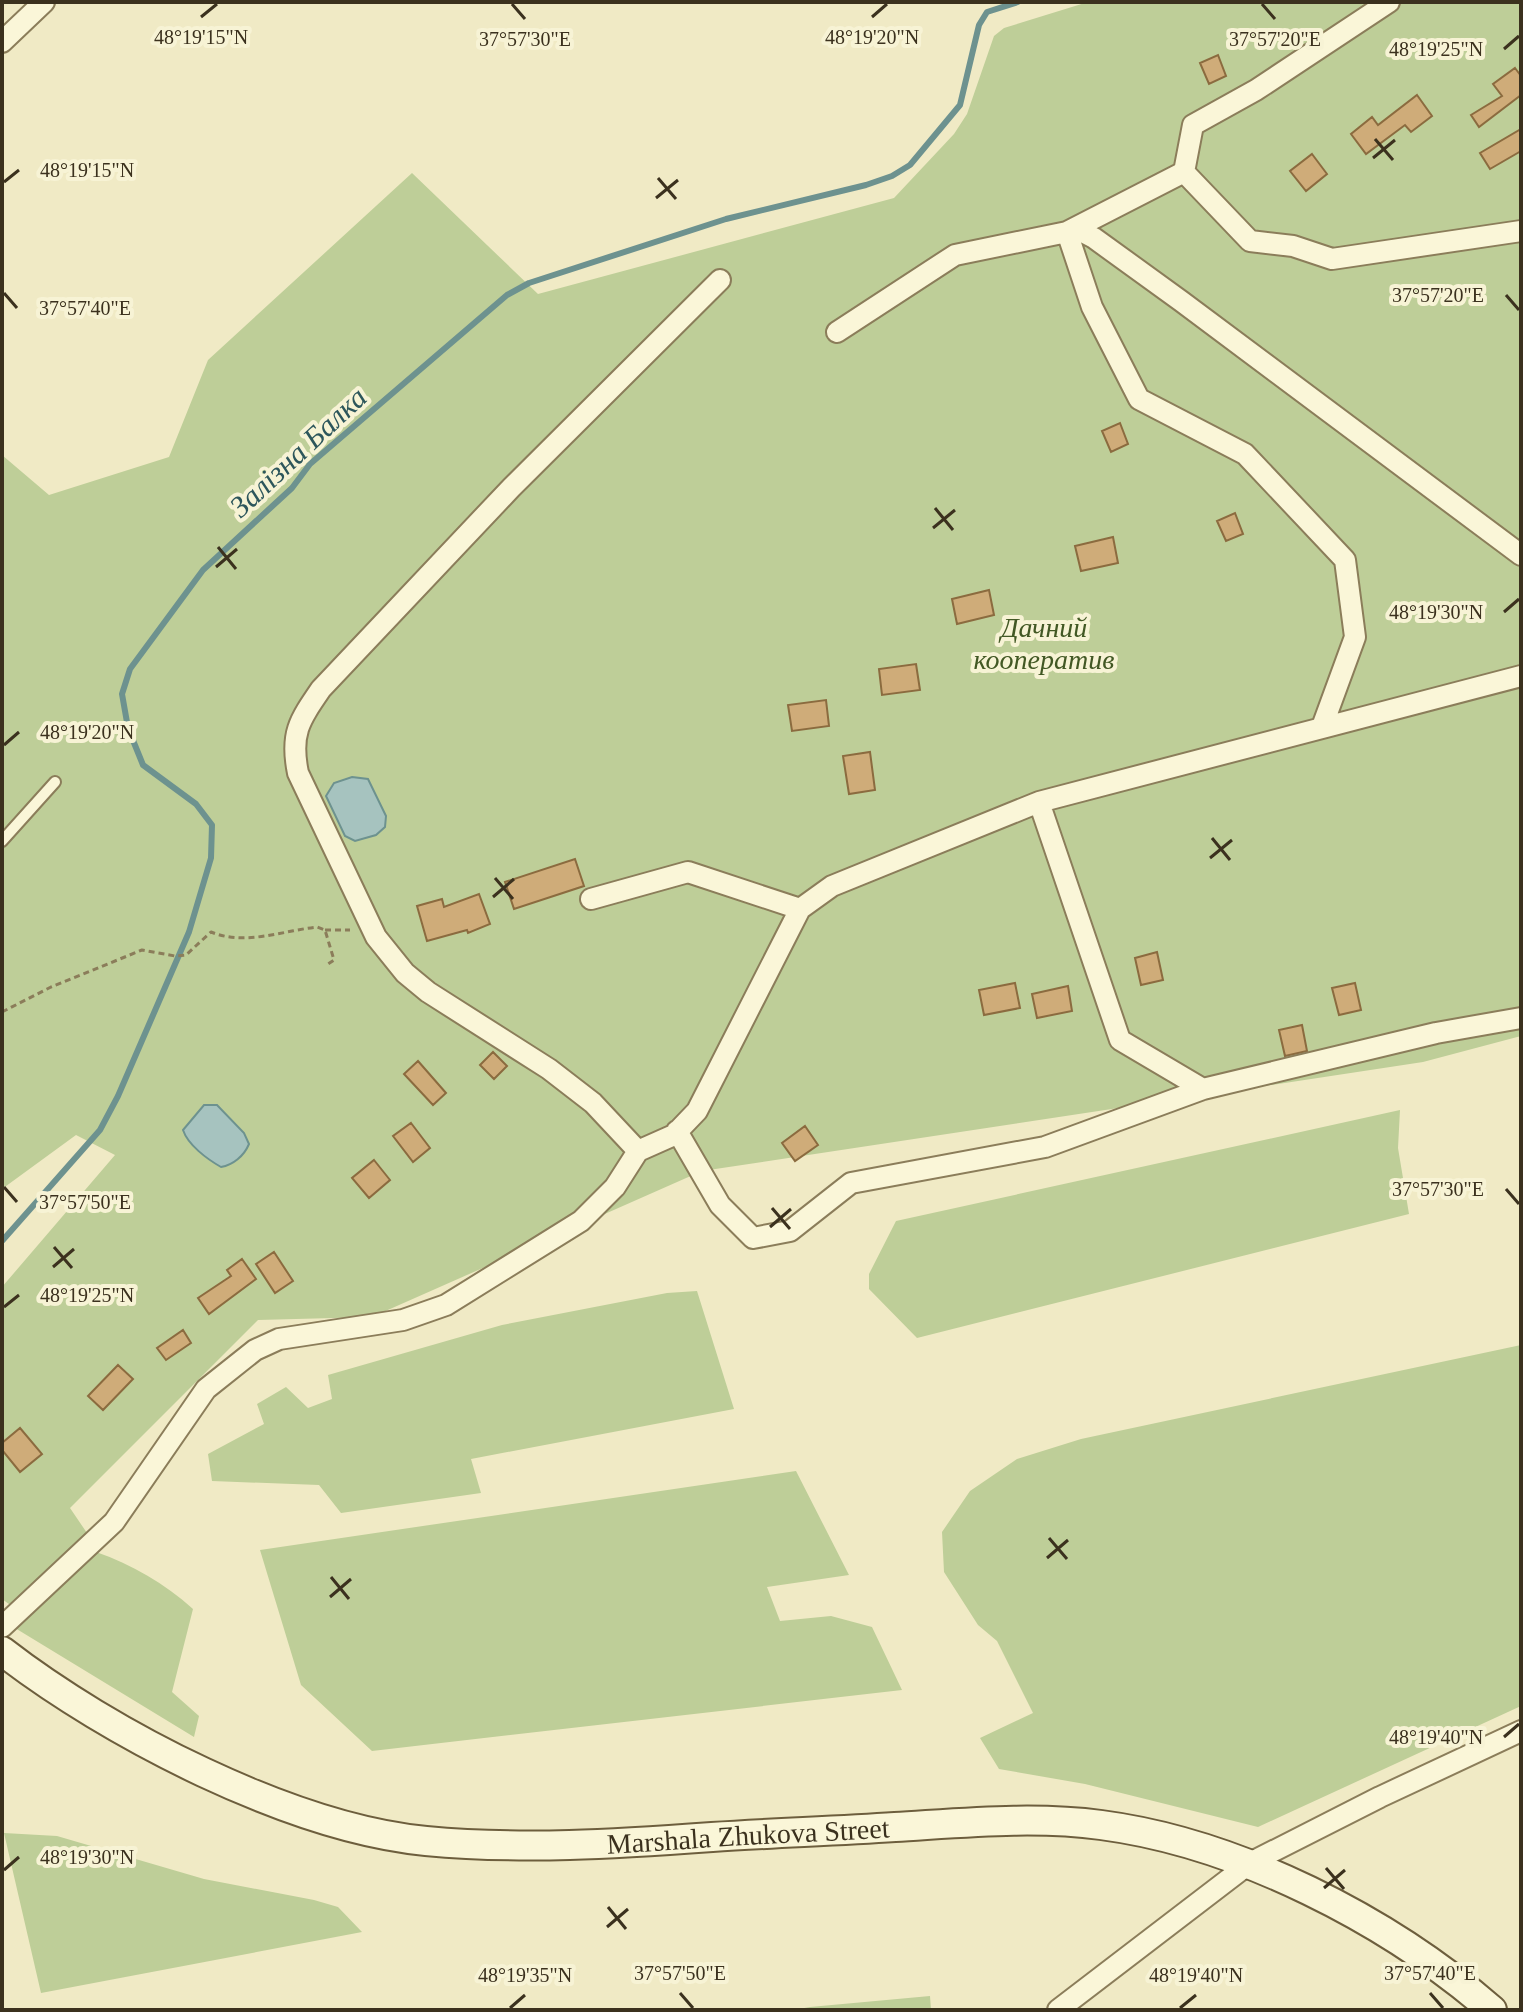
<svg xmlns="http://www.w3.org/2000/svg" width="1523" height="2012" font-family="Georgia,serif">
<style>
.green{fill:#bece98}
.water{fill:#a6c3bf;stroke:#6d928f;stroke-width:2}
.lines{fill:none;stroke-linecap:round;stroke-linejoin:round}
.stream{stroke:#6d928f;stroke-width:6}
.building{fill:#cfac79;stroke:#8b6b3f;stroke-width:2}
.service-casing{stroke:#8b7d5a;stroke-width:14}
.minor-casing{stroke:#8b7d5a;stroke-width:24}
.secondary-casing{stroke:#6d5e3d;stroke-width:32}
.path{stroke:#8b7d5a;stroke-width:3;stroke-dasharray:6 4;stroke-linecap:butt}
.service{stroke:#faf6d8;stroke-width:10}
.minor{stroke:#faf6d8;stroke-width:20}
.secondary{stroke:#faf6d8;stroke-width:28}
.ticks{fill:none;stroke:#3b311e;stroke-width:3}
.labels{text-anchor:middle;stroke-width:8;stroke-linejoin:round;paint-order:stroke}
.park-label{font-size:28px;font-style:italic;fill:#425824;stroke:#f7f3d5}
.street-label{font-size:28px;fill:#3b311e;stroke:#f7f3d5}
.water-label{font-size:30px;font-style:italic;fill:#2d565b;stroke:#f7f3d5}
.ticks-label{font-size:20px;text-anchor:middle;fill:#3b311e;stroke:#f7f3d5;stroke-width:8;stroke-linejoin:round;paint-order:stroke}
</style>
<rect width="100%" height="100%" fill="#f0eac5"/>
<!-- green -->
<path class="green" d="M 1088,2 L 1521,2 L 1521,1036 L 1423,1062 L 702,1171 L 372,1317 L 258,1320 L 70,1508 L 87,1533 L 13,1607 L 2,1599 L 2,1287 L 115,1155 L 76,1135 L 2,1189 L 2,455 L 49,495 L 169,457 L 208,360 L 412,173 L 538,294 L 894,198 L 954,134 L 967,114 L 994,36 L 1004,28 Z
M 1400,1110 L 1398,1148 L 1409,1214 L 917,1338 L 869,1289 L 869,1274 L 896,1221 Z
M 697,1291 L 734,1409 L 471,1459 L 481,1493 L 341,1513 L 319,1485 L 212,1481 L 208,1454 L 264,1424 L 257,1404 L 286,1387 L 308,1408 L 332,1399 L 328,1375 L 502,1325 L 667,1293 Z
M 1521,1345 L 1521,1706 L 1258,1827 L 1085,1784 L 999,1769 L 980,1738 L 1033,1713 L 997,1641 L 978,1625 L 944,1572 L 942,1532 L 970,1491 L 1017,1459 L 1081,1439 Z
M 796,1471 L 849,1575 L 767,1587 L 780,1621 L 831,1616 L 872,1627 L 902,1690 L 372,1751 L 301,1685 L 260,1550 Z
M 96,1552 C 133,1565 164,1583 193,1609 L 172,1692 L 199,1716 L 194,1737 L 15,1628 Z
M 4,1833 L 57,1836 L 204,1879 L 314,1900 L 338,1907 L 362,1932 L 41,1993 Z
M 930,1996 L 931,2010 L 793,2010 L 810,2007 Z"/>
<!-- water -->
<path class="water" d="M 352,777 L 368,779 L 386,816 L 385,827 L 376,835 L 355,841 L 345,836 L 326,796 L 334,783 Z
M 204,1105 L 217,1105 L 244,1133 L 249,1144 C 244,1156 233,1165 221,1167 C 207,1159 188,1145 183,1130 Z"/>
<g class="lines">
<!-- stream -->
<path class="stream" d="M 2,1241 L 100,1130 L 118,1096 L 189,932 L 211,858 L 212,825 L 196,804 L 143,765 L 128,728 L 122,694 L 130,669 L 203,570 L 292,488 L 310,464 L 507,295 L 529,283 L 726,219 L 866,185 L 892,176 L 910,165 L 960,105 L 979,25 L 987,12 L 1018,2"/>
</g>
<!-- building -->
<path class="building" d="M 1218,55 L 1226,76 L 1209,84 L 1200,63 Z
M 1515,68 L 1521,76 L 1521,95 L 1479,127 L 1471,115 L 1502,96 L 1493,84 Z
M 1417,95 L 1432,116 L 1411,132 L 1405,125 L 1366,154 L 1351,134 L 1372,117 L 1378,125 Z
M 1521,129 L 1521,151 L 1490,169 L 1480,153 Z
M 1312,154 L 1327,174 L 1306,191 L 1290,171 Z
M 1120,423 L 1128,444 L 1111,452 L 1102,431 Z
M 1235,513 L 1243,534 L 1226,541 L 1217,521 Z
M 1113,537 L 1118,563 L 1081,571 L 1075,546 Z
M 989,590 L 994,615 L 957,624 L 952,599 Z
M 916,664 L 920,690 L 882,695 L 879,669 Z
M 826,700 L 829,726 L 792,731 L 788,705 Z
M 870,752 L 875,790 L 849,794 L 843,756 Z
M 575,859 L 584,886 L 514,909 L 505,882 Z
M 479,894 L 490,924 L 468,933 L 467,930 L 427,941 L 417,906 L 442,899 L 444,907 Z
M 1157,952 L 1163,980 L 1141,985 L 1135,958 Z
M 1015,983 L 1020,1008 L 984,1015 L 979,990 Z
M 1355,983 L 1361,1010 L 1339,1015 L 1332,988 Z
M 1068,986 L 1072,1011 L 1037,1018 L 1032,994 Z
M 1302,1025 L 1307,1051 L 1285,1056 L 1279,1030 Z
M 493,1052 L 507,1066 L 494,1079 L 480,1065 Z
M 418,1061 L 446,1093 L 433,1105 L 404,1074 Z
M 411,1123 L 430,1148 L 413,1162 L 393,1136 Z
M 805,1126 L 818,1145 L 795,1161 L 782,1143 Z
M 374,1160 L 390,1180 L 369,1198 L 352,1178 Z
M 274,1252 L 293,1281 L 275,1293 L 256,1264 Z
M 242,1259 L 256,1279 L 209,1314 L 198,1298 L 231,1276 L 227,1270 Z
M 183,1330 L 191,1343 L 166,1360 L 157,1348 Z
M 118,1365 L 133,1379 L 103,1410 L 88,1396 Z
M 20,1428 L 42,1454 L 20,1472 L 2,1450 L 2,1443 Z"/>
<g class="lines">
<!-- service casing -->
<g class="service-casing">
<path id="service" d="M 2,841 L 55,782"/>
</g>
<!-- minor casing -->
<g class="minor-casing">
<path id="minor" d="M 1389,2 L 1256,90 L 1193,125 L 1184,172 L 1250,241 L 1293,246 L 1332,259 L 1521,231
M 2,42 L 44,2
M 1184,172 L 1067,232 L 1092,307 L 1139,399 L 1245,454 L 1345,560 L 1355,637 L 1322,727
M 1075,228 L 1094,238 L 1181,301 L 1521,555
M 837,332 L 955,255 L 1067,232
M 1039,802 L 1120,1040 L 1203,1089 L 1436,1033 L 1521,1018
M 591,899 L 688,872 L 800,909
M 677,1131 L 720,1205 L 753,1238 L 790,1231 L 851,1183 L 1045,1147 L 1203,1089
M 638,1151 L 593,1103 L 549,1069 L 428,992 L 405,973 L 376,937 L 298,773 C 290,734 299,721 321,689 L 511,488 L 720,280
M 2,1627 L 114,1522 L 206,1389 L 255,1350 L 279,1339 L 403,1320 L 446,1305 L 581,1221 L 615,1187 L 638,1151 L 674,1135 L 697,1111 L 800,909 L 832,886 L 1039,802 L 1521,676
M 1058,2010 L 1250,1863 L 1380,1797 L 1521,1731"/>
</g>
<!-- secondary casing -->
<g class="secondary-casing">
<g id="secondary">
<path id="s1" d="M 2,1651 C 109,1734 291,1828 426,1841 C 522,1850 617,1844 712,1837 C 773,1833 834,1831 895,1827 C 963,1823 1033,1816 1101,1825 C 1238,1843 1388,1920 1492,2010"/>
</g>
</g>
<!-- path -->
<path class="path" d="M 325,930 L 350,930
M 2,1012 L 51,987 L 142,950 L 175,956 L 186,955 L 211,932 C 245,946 281,931 317,927 L 325,930 L 334,960 L 328,964"/>
<!-- service -->
<use href="#service" class="service"/>
<!-- minor -->
<use href="#minor" class="minor"/>
<!-- secondary -->
<use href="#secondary" class="secondary"/>
</g>
<!-- ticks -->
<path class="ticks" d="M 512,4 L 525,19M 1262,4 L 1275,19M 201,17 L 217,4M 872,17 L 887,4M 1504,49 L 1519,36M 1375,139 L 1393,160M 1373,158 L 1395,140M 658,178 L 676,199M 4,182 L 19,170M 656,198 L 678,180M 4,293 L 17,308M 1506,295 L 1519,310M 935,508 L 953,530M 933,528 L 955,510M 218,547 L 236,569M 216,567 L 237,549M 1504,612 L 1519,599M 4,745 L 19,732M 1212,838 L 1230,860M 1210,858 L 1232,840M 495,878 L 513,899M 493,897 L 514,879M 4,1187 L 17,1202M 1506,1189 L 1519,1204M 772,1208 L 790,1229M 770,1227 L 791,1209M 54,1247 L 72,1268M 53,1267 L 74,1249M 4,1307 L 19,1295M 1049,1538 L 1067,1559M 1047,1558 L 1068,1540M 331,1577 L 349,1599M 330,1597 L 351,1579M 1504,1737 L 1519,1724M 1326,1868 L 1344,1889M 4,1870 L 19,1857M 1324,1888 L 1345,1870M 608,1907 L 626,1929M 607,1927 L 628,1909M 680,1993 L 693,2008M 1430,1993 L 1443,2008M 510,2008 L 525,1995M 1180,2008 L 1196,1995"/>
<g class="labels">
<!-- park labels -->
<g class="park-label">
<text x="1044" y="637">Дачний<tspan x="1044" dy="32">кооператив</tspan></text>
</g>
<!-- street labels -->
<g class="street-label">
<text dy="10" stroke="none"><textPath href="#s1" startOffset="792">Marshala Zhukova Street</textPath></text>
</g>
<!-- water labels -->
<g class="water-label">
<text transform="translate(298 452) rotate(-43)" y="10">Залізна Балка</text>
</g>
</g>
<g class="ticks-label">
<text x="872" y="44">48°19'20"N</text>
<text x="201" y="44">48°19'15"N</text>
<text x="525" y="46">37°57'30"E</text>
<text x="1275" y="46">37°57'20"E</text>
<text x="1436" y="56">48°19'25"N</text>
<text x="87" y="177">48°19'15"N</text>
<text x="1438" y="302">37°57'20"E</text>
<text x="85" y="315">37°57'40"E</text>
<text x="1436" y="619">48°19'30"N</text>
<text x="87" y="739">48°19'20"N</text>
<text x="1438" y="1196">37°57'30"E</text>
<text x="85" y="1209">37°57'50"E</text>
<text x="87" y="1302">48°19'25"N</text>
<text x="1436" y="1744">48°19'40"N</text>
<text x="87" y="1864">48°19'30"N</text>
<text x="680" y="1980">37°57'50"E</text>
<text x="1430" y="1980">37°57'40"E</text>
<text x="525" y="1982">48°19'35"N</text>
<text x="1196" y="1982">48°19'40"N</text>
</g>
<!-- border -->
<rect width="1523" height="2012" fill="none" stroke="#3b311e" stroke-width="8"/>
</svg>
